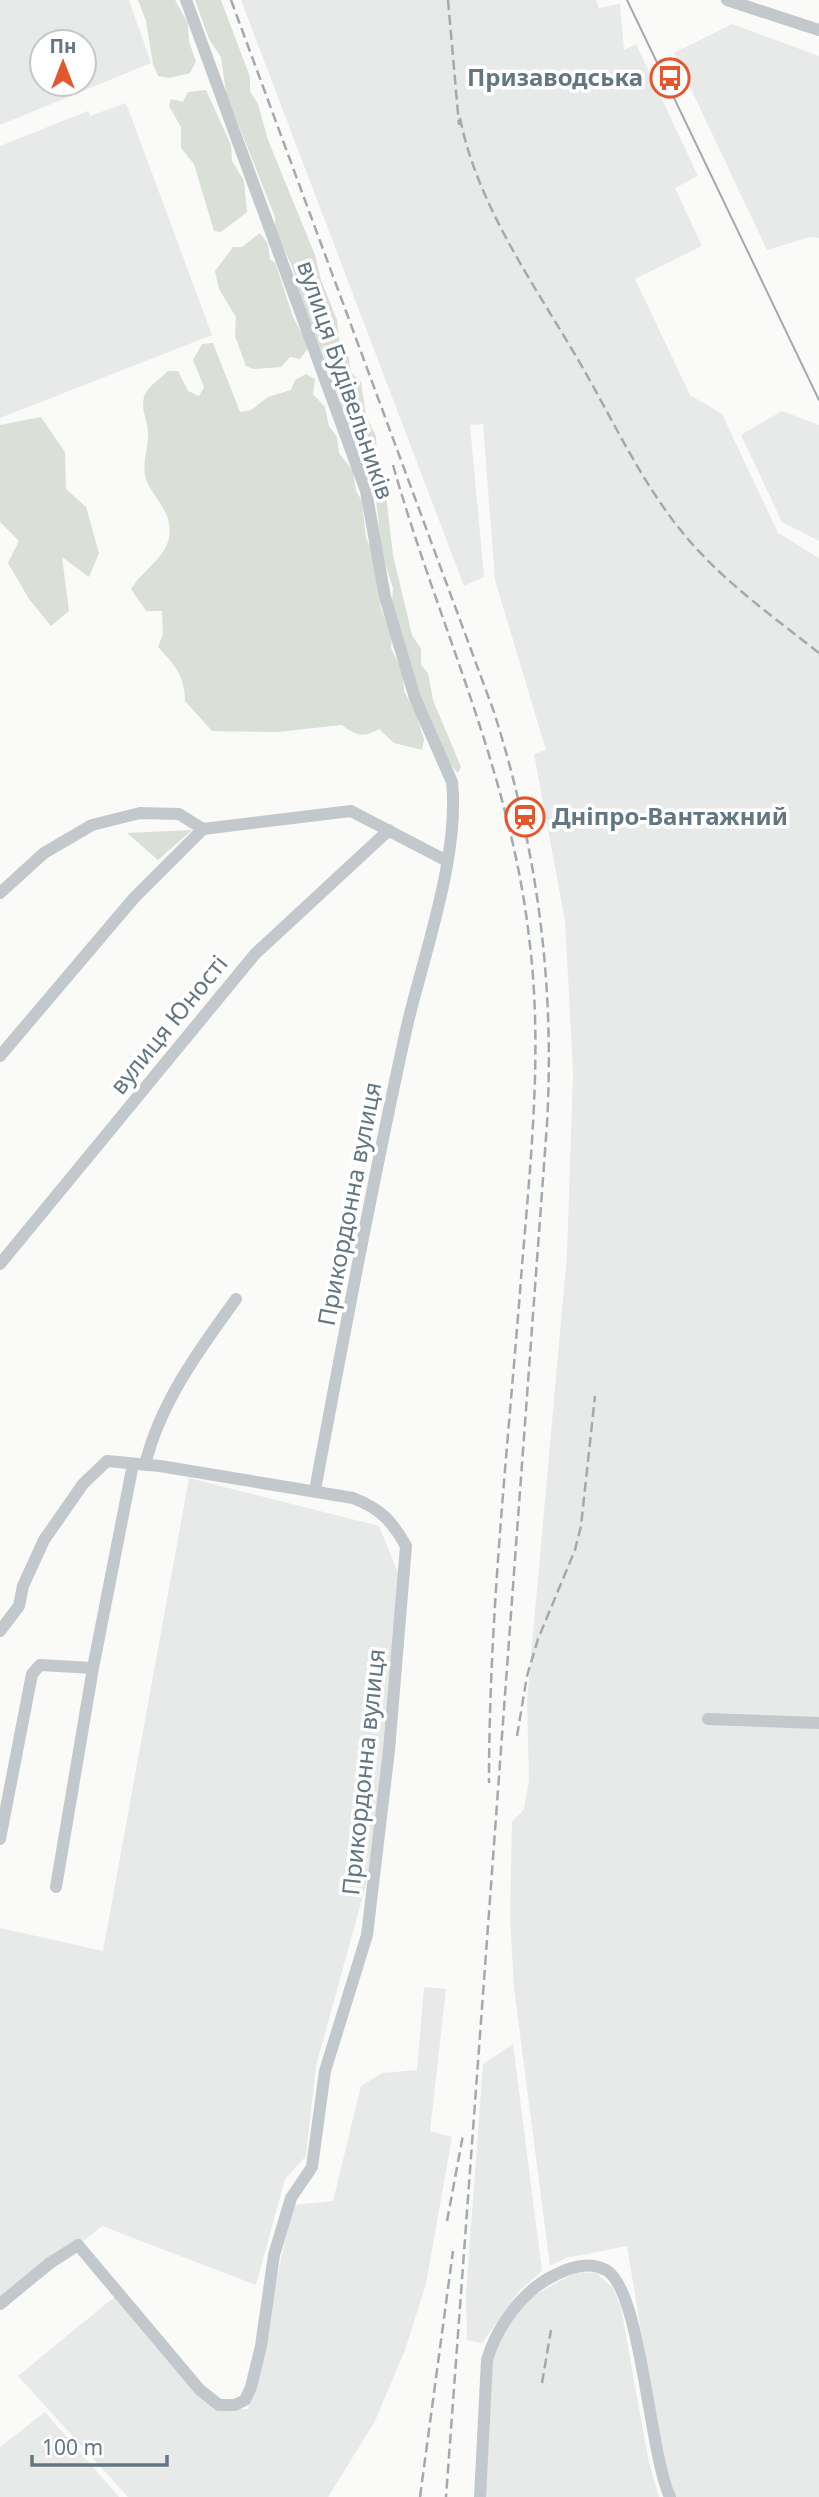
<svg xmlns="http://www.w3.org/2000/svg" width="819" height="2497" font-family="'Noto Sans',sans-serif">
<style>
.built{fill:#e8e9e9;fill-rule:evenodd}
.green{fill:#dadfd7}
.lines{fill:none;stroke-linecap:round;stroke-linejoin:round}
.minor{stroke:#c3c8cc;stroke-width:12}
.tram{stroke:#a2aab0;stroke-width:2}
.rail{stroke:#a2aab0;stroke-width:2.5;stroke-dasharray:10 5;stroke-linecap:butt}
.labels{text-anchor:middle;stroke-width:7;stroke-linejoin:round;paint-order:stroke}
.poi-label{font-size:24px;font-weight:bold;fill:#657683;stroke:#fff;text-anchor:end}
.street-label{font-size:24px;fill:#657683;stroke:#fff}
</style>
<rect width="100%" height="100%" fill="#fafaf8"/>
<!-- built -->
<path class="built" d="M 0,0 L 129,0 L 151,63 L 0,125 ZM 42,42 L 84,42 L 84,84 L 42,84 Z
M 241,0 L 596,0 L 599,8 L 620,4 L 624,50 L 636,44 L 698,176 L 675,188 L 702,246 L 635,279 L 690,395 L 722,414 L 778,533 L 819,558 L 819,2497 L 675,2497 L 662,2459 L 627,2246 L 566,2258 L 550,2266 L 514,1988 L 510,1918 L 512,1822 L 524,1809 L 529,1781 L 527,1701 L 567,1255 L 573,1074 L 570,1013 L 565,921 L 534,754 L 546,750 L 495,580 L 483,424 L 470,425 L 484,577 L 464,586 Z
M 732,24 L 819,56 L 819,238 L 810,237 L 767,250 L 674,53 Z
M 126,103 L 212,335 L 0,418 L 0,146 L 88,111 L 90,116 Z
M 782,411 L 819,425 L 819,541 L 782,522 L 741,435 Z
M 189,1478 L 379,1526 L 401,1580 L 375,1852 L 316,2066 L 306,2156 L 285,2179 L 256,2285 L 102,2226 L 0,2308 L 0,1928 L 103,1951 Z
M 424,1987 L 446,1989 L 430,2131 L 452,2137 L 426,2284 L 405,2350 L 375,2421 L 328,2497 L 128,2497 L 18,2376 L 123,2290 L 202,2385 L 228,2408 L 248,2409 L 293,2205 L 333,2201 L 361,2086 L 382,2073 L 417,2070 Z
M 513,2044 L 542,2271 L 520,2290 L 482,2343 L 467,2340 L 466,2294 L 483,2064 Z
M 576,2272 L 596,2273 L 613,2288 L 621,2308 L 649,2463 L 659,2497 L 484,2497 L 490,2361 L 514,2315 L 531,2297 Z
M 45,2412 L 119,2497 L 0,2497 L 0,2447 Z"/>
<!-- green -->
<path class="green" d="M 138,0 L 175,0 L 188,23 L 189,42 L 196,61 L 190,73 L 169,78 L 158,76 L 153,64 L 146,21 Z
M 195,0 L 221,0 L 250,77 L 250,91 L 258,104 L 268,140 L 315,255 L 321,280 L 337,320 L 339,339 L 348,353 L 351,372 L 361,382 L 366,416 L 376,436 L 377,454 L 383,470 L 393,555 L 412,635 L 421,649 L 421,665 L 428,673 L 433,700 L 461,767 L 458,773 L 450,764 L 420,696 L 392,602 L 393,588 L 382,554 L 376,499 L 363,458 L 349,433 L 331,374 L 300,298 L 292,266 L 275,231 L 275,217 L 226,93 L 221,57 L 209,39 Z
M 206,90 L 231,145 L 232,161 L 244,181 L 247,212 L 221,232 L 214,231 L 194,164 L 181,148 L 181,127 L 169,106 L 171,99 L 183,102 L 188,92 Z
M 260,233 L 268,244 L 270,260 L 275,262 L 293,317 L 309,347 L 300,359 L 290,357 L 281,367 L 254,369 L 246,366 L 235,336 L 236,317 L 219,289 L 215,271 L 233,247 L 242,247 Z
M 213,343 L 240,412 L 251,410 L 268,397 L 291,390 L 295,380 L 306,374 L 315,379 L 313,394 L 325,407 L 329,426 L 337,437 L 339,453 L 353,471 L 356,491 L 362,501 L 366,538 L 372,551 L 381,609 L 392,636 L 391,648 L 403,673 L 404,691 L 417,716 L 424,740 L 422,750 L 394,743 L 379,729 C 364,738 356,736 342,725 L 277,732 L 212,731 L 185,701 C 185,676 175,665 158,647 L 163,634 L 162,611 L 146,611 L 131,589 C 142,571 165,558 169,538 C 173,514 158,503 148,484 C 140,469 148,451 148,436 C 149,420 139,410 145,394 C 149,386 161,378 168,371 L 178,371 L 188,391 L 199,396 L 204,387 L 193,360 L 202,344 Z
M 41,417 L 65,452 L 66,489 L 86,507 L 99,553 L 89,577 L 62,557 L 69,611 L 51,626 L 29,599 L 8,563 L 19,541 L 0,522 L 0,425 Z
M 192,830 L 158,860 L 127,833 Z"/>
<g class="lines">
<!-- minor -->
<path class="minor" d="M 186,0 L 366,491 L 385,597 L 415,698 L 452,782 C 460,855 424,954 407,1026 C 373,1180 344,1335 315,1490
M 727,0 L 819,30
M 203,829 L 351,811 L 447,861
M 0,893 L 44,853 L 92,825 L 140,813 L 179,814 L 203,829
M 0,1056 L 134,898 L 203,829
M 0,1264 L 255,954 L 389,830
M 145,1465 C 160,1403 199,1350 236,1299
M 0,1631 L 19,1606 L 23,1586 L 44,1540 L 83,1484 L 107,1461 L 160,1466 L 353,1498 C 381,1509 392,1521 406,1546 L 389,1750 L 367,1935 L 325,2071 L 312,2167 L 291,2198 L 274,2255 L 261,2346 L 251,2387 L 245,2400 L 235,2405 L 219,2405 L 200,2390 L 78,2245 L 50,2263 L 0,2304
M 708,1719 L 819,1723
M 0,1839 L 32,1674 L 40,1665 L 93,1668
M 56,1887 L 93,1668 L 133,1464
M 480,2497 L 487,2360 C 497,2326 523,2290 555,2275 C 570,2267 589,2261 606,2270 C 641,2289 649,2452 670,2497"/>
<!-- tram -->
<path class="tram" d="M 627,0 L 819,400"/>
<!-- rail -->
<path class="rail" d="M 231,0 L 494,712 C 537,848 555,982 547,1124 L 446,2497
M 448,0 L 459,125
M 460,118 C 478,209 539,291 584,370 C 618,430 648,495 694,546 C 731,587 776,619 819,653
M 393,465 C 438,624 510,771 529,937 C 543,1046 531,1157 522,1266 C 509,1438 489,1611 489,1783
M 517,1736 L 527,1676 L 538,1639 L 575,1550 L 581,1526 L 595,1396
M 447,2221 L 463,2135
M 542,2383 L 551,2330
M 420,2497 L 453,2251"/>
</g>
<!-- icons -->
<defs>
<g id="bus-ring" transform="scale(2.0125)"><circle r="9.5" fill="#fff" stroke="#e4572e" stroke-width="1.5"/><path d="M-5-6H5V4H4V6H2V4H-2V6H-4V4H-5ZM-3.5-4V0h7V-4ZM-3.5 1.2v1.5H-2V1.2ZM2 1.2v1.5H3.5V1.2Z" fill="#e4572e"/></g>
<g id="station-ring" transform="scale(2.0125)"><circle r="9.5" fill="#fff" stroke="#e4572e" stroke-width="1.5"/><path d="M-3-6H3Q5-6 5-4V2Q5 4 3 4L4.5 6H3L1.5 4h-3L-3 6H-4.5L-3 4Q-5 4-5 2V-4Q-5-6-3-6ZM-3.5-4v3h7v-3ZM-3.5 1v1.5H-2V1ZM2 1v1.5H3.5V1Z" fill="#e4572e"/></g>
</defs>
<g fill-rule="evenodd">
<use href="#bus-ring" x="670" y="78"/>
<use href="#station-ring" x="525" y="817"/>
</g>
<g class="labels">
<!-- poi labels -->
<g class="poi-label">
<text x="643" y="86">Призаводська</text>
<text x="552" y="825" text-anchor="start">Дніпро-Вантажний</text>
</g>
<!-- street labels -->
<g class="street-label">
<text transform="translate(345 380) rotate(71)" y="8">вулиця Будівельників</text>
<text transform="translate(169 1025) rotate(-51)" y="8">вулиця Юності</text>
<text transform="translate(350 1204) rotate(-79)" y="8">Прикордонна вулиця</text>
<text transform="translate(364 1772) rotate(-84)" y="8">Прикордонна вулиця</text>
</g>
</g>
<!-- north arrow -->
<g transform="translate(63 63)"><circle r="33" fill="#ffffff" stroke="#c1c8cd" stroke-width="2"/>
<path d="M0-5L12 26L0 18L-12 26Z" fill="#e4572e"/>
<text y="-10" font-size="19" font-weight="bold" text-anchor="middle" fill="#657683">Пн</text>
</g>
<!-- scale -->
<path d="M32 2455v10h135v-10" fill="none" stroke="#657683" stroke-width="3.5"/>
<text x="42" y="2455" font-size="21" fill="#657683" stroke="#ffffff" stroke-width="5" paint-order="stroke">100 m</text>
</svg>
